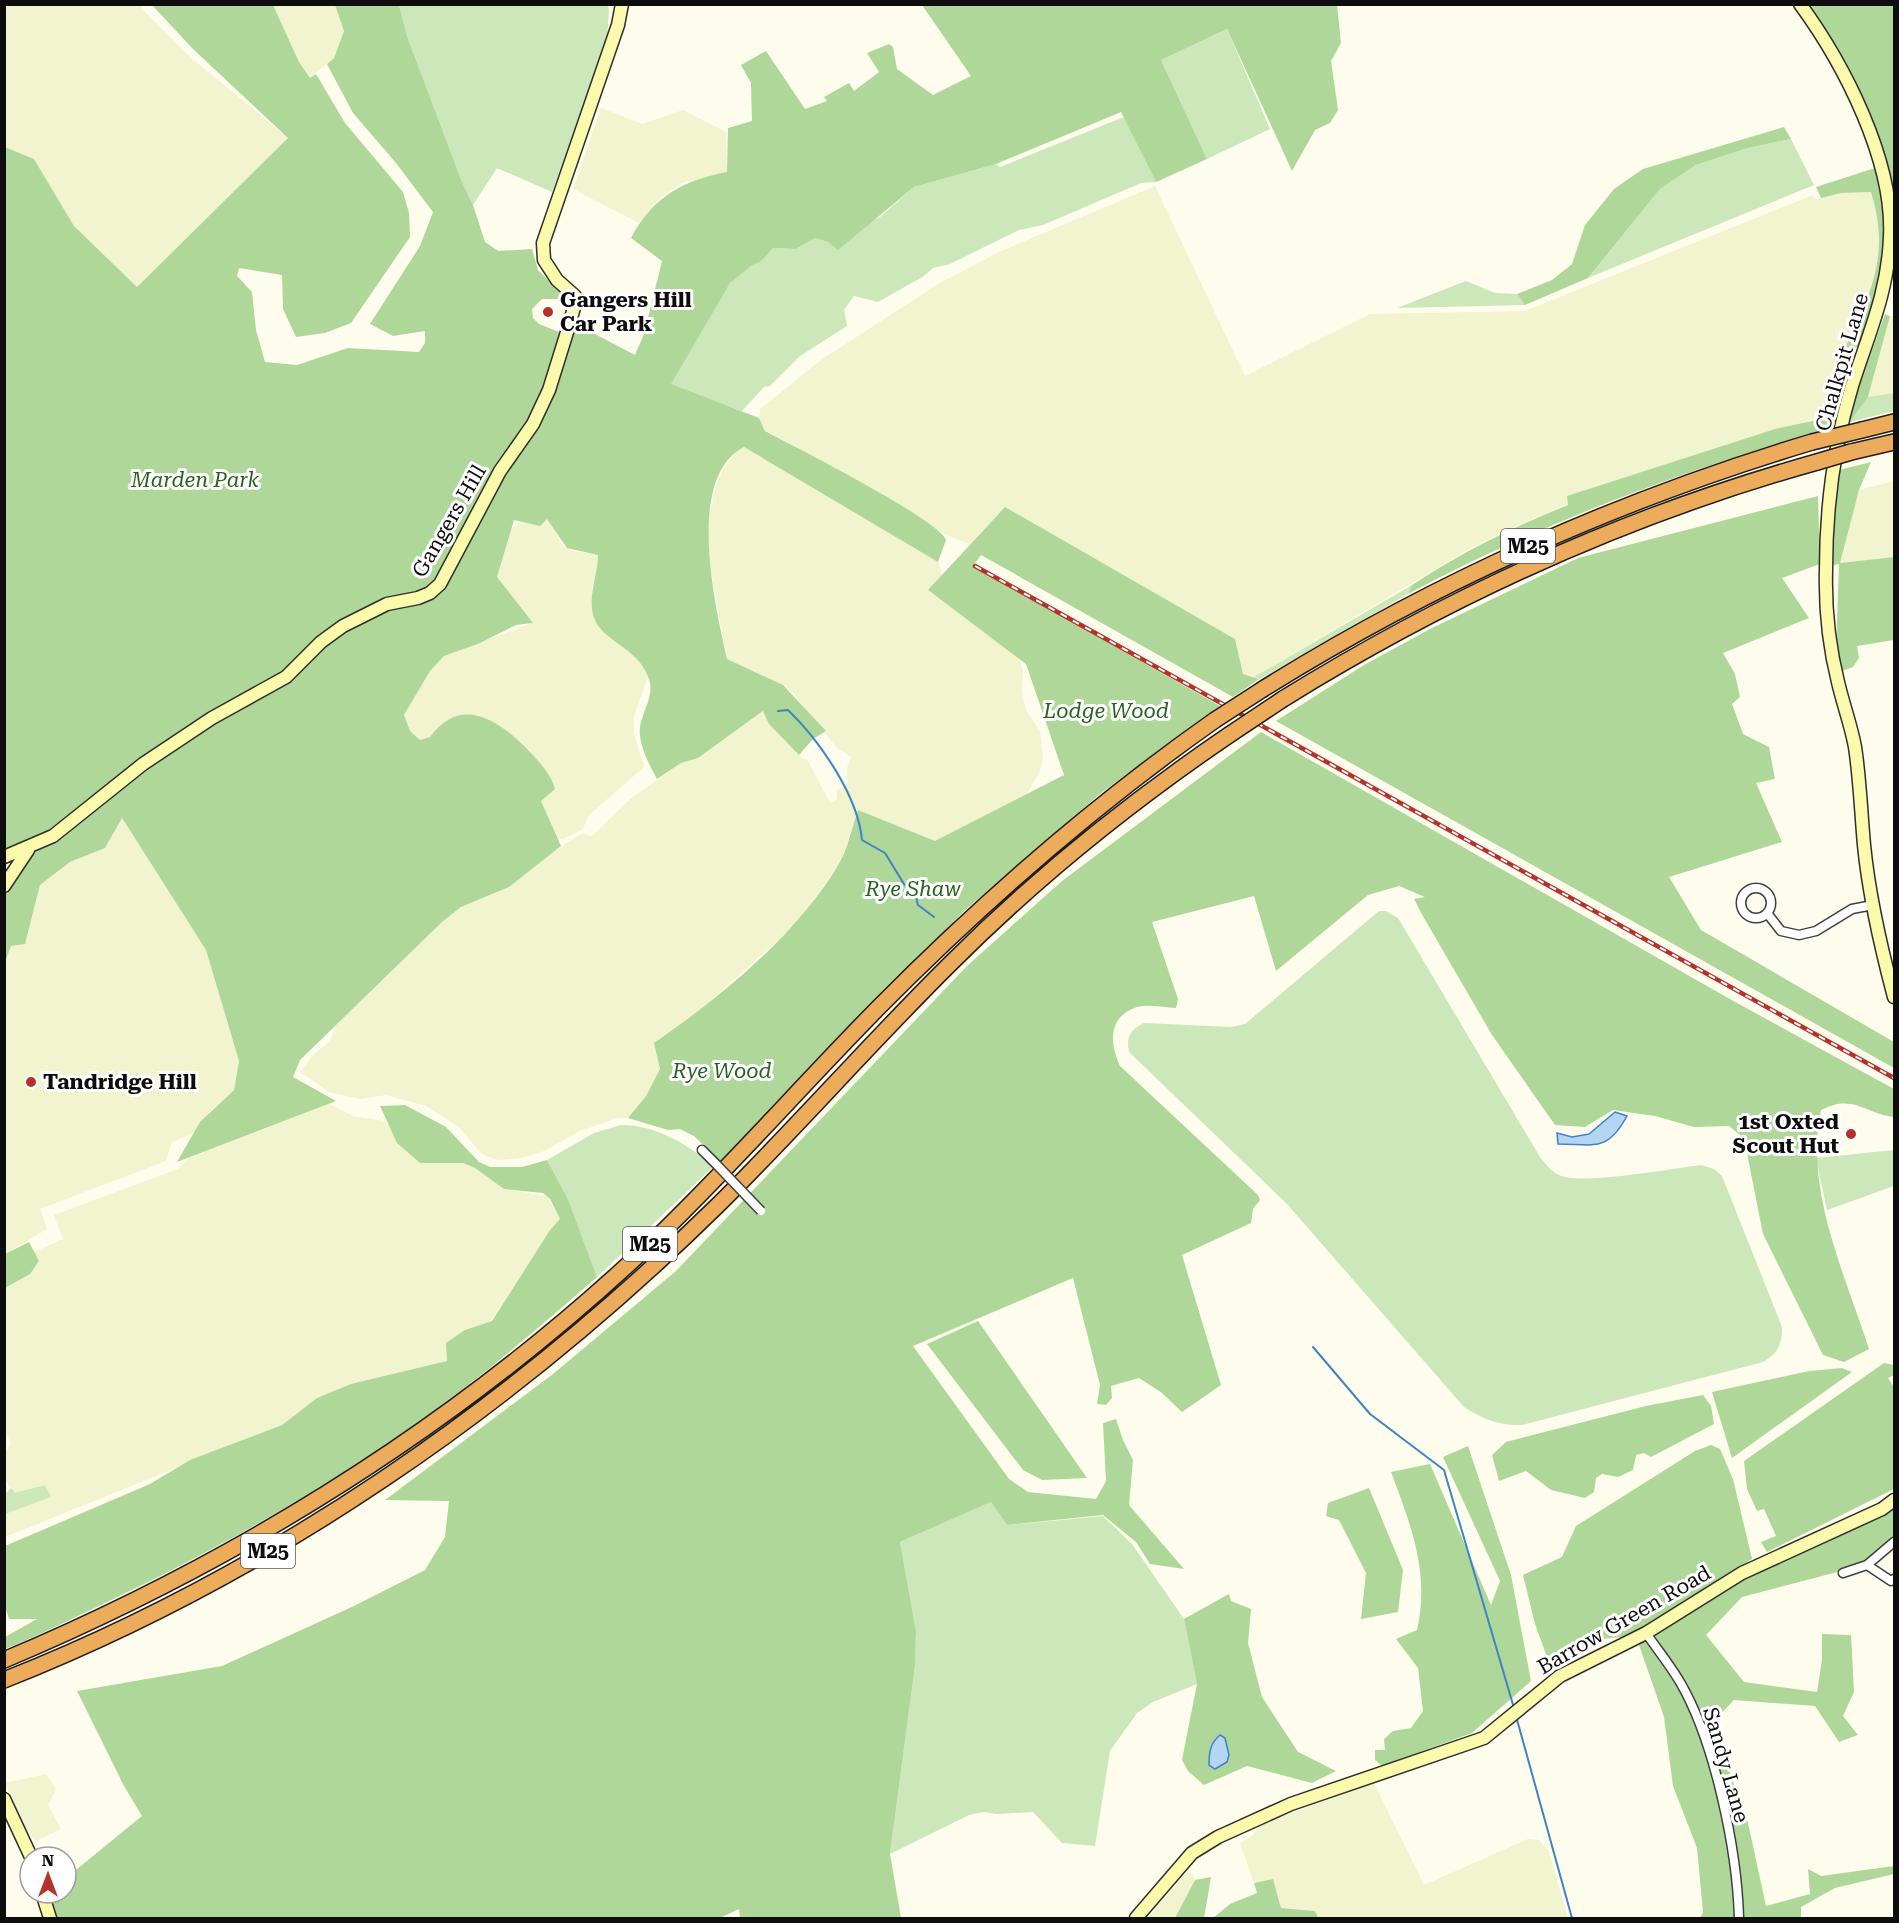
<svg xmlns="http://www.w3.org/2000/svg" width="1899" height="1923" font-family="'Roboto Serif',serif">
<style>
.farmland{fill:#f2f3cf}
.green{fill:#cce7b9}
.forest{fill:#afd799}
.water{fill:#b4d6f3;stroke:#3f84c6;stroke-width:1.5}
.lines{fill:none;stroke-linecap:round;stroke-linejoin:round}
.stream{stroke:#3f84c6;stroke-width:2}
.street-casing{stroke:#404040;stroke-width:11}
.secondary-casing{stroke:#2f2f2f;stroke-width:15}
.highway-casing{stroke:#1e1e1e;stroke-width:18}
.street{stroke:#fff;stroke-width:8}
.secondary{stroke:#fbf9ab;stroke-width:12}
.highway{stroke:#edab5c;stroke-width:15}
.rail-casing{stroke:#b6312c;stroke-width:4.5}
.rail{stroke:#fff;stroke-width:2;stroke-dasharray:7;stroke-linecap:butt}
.street-bridge-casing{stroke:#404040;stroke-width:11;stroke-linecap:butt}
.highway-bridge-casing{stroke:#1e1e1e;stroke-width:18;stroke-linecap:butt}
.street-bridge{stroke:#fff;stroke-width:8}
.highway-bridge{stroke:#edab5c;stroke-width:15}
.poi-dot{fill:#b6312c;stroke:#fff;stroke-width:2}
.labels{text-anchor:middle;stroke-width:6;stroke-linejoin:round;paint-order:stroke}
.shield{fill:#fff;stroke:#565656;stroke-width:1.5}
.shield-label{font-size:20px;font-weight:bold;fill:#0d0d0d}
.poi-label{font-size:21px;font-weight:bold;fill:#0d0d0d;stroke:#fff;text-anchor:start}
.street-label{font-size:21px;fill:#0d0d0d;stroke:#fff}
.park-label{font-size:21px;font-style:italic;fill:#286120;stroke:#fff}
</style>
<rect width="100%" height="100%" fill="#fefced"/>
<!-- farmland -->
<path class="farmland" d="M 4,5 L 140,5 L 145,12 L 190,57 L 288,138 L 137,287 L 74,226 L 34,159 L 5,147 Z
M 273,5 L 335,5 L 344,31 L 334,58 L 310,78 L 299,62 Z
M 601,108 L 642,124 L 683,110 L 726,132 L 727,172 L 682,183 L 660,198 L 639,223 L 573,189 Z
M 1155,186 L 1245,376 L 1370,314 L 1525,311 L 1813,195 L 1816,199 L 1841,193 L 1872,192 L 1878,223 L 1879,261 L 1866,301 L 1843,352 L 1822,419 L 1775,429 L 1568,496 L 1568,504 L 1505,531 L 1469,549 L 1254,677 L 1243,674 L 1235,639 L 1005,507 L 970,544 L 944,534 L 910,511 L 765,430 L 759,418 L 760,409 L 821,360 L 938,284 L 999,252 Z
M 1890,316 L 1894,317 L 1894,393 L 1868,397 Z
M 744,447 L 931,557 L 938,562 L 942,575 L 928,591 L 1017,651 L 1023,671 L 1022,692 L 1026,710 L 1040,731 L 1043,756 L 1040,771 L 1027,794 L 985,816 L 955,855 L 858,810 L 841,861 L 795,925 L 693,1016 L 654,1043 L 660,1069 L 646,1096 L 628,1118 L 618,1118 L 580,1131 L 544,1151 L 521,1158 L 498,1160 L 488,1157 L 480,1152 L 459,1127 L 426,1106 L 386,1095 L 360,1099 L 329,1092 L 300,1072 L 312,1056 L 330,1041 L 336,1025 L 442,922 L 461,907 L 501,891 L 565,844 L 583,833 L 591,837 L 629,800 L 681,763 L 698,758 L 764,711 L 799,755 L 808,761 L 830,803 L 837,799 L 837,790 L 848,783 L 847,768 L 851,757 L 837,748 L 793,693 L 783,685 L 727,659 L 711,572 L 707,528 L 716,486 L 724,468 L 737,451 Z
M 1894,481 L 1894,557 L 1839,563 L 1859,490 Z
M 547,519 L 552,524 L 562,545 L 574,551 L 598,555 L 598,570 L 592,588 L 594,618 L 599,627 L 640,661 L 648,676 L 634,716 L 634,733 L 644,767 L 588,816 L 583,829 L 563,839 L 557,839 L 541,801 L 444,723 L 430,737 L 420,740 L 410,731 L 404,715 L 430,671 L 444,656 L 532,623 L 497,577 L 511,528 L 521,522 L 540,526 Z
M 121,817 L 206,950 L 239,1061 L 234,1090 L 211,1110 L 193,1133 L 172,1142 L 166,1161 L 40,1209 L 47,1229 L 5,1254 L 5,962 L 11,946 L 25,944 L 40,885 L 70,862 L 105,848 Z
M 329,1104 L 353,1116 L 385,1121 L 420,1163 L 463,1163 L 475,1168 L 504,1189 L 547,1196 L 560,1219 L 550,1230 L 491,1321 L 465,1330 L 447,1361 L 317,1398 L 282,1425 L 5,1537 L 5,1514 L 50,1497 L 15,1493 L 5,1480 L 5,1452 L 11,1444 L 4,1428 L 4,1288 L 30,1274 L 39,1262 L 34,1252 L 63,1239 L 54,1215 L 178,1169 L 189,1158 Z
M 46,1774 L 56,1789 L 48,1805 L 61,1829 L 36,1841 L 23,1825 L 5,1783 Z
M 1374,1783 L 1424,1885 L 1528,1839 L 1539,1840 L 1549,1852 L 1568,1918 L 1318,1918 L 1315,1911 L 1281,1908 L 1273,1879 L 1254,1883 L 1240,1843 L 1253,1835 L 1261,1824 Z
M 1189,1870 L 1195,1880 L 1175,1918 L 1148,1918 Z"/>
<!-- green -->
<path class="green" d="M 399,5 L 607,5 L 609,10 L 607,41 L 552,192 L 497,168 L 473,205 L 462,182 L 407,36 Z
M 1227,29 L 1270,129 L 1207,159 L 1161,60 Z
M 1124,117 L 1156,182 L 1141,183 L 1043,225 L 1019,230 L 950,264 L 933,268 L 924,276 L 878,302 L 854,296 L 844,310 L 847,326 L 800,356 L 770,386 L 764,387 L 742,411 L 689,393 L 670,384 C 690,351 707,314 730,283 C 741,267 760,262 773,248 L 796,249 L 815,238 L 828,242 L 880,217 L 914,187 L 996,164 L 1000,167 Z
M 1791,139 L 1814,185 L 1588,278 L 1660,189 L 1696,165 L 1748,148 Z
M 1466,281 L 1495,293 L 1517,294 L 1525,305 L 1397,308 Z
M 1894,393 L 1894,411 L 1850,422 L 1868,397 Z
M 1412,585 L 1408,594 L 1260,679 L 1254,677 Z
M 1379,911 L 1386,911 L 1398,918 L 1540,1157 C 1547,1166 1553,1174 1565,1177 C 1594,1183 1669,1169 1701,1165 L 1714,1169 L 1722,1176 L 1782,1327 C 1782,1345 1778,1353 1763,1362 L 1522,1425 C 1499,1426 1483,1419 1464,1407 L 1287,1204 L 1129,1052 C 1126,1037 1130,1030 1144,1023 L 1231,1027 L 1245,1024 Z
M 621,1125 C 655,1125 689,1144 713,1167 L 597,1277 L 568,1199 L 547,1160 L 594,1133 Z
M 1894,1150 L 1894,1186 L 1827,1210 L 1816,1158 Z
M 45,1485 L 51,1497 L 5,1514 L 5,1494 L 11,1488 L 15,1493 Z
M 991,1502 L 1007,1525 L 1103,1516 L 1132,1544 L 1184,1619 L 1197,1684 L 1153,1702 L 1137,1713 L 1110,1751 L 1095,1846 L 1062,1843 L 1033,1812 L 996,1814 L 984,1812 L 969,1815 L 890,1854 L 915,1666 L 916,1631 L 900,1542 Z"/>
<!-- forest -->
<path class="forest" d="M 152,5 L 273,5 L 299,62 L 310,78 L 316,74 L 345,123 L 403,192 L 409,213 L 410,237 L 351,323 L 325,333 L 296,337 L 283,309 L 282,275 L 239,268 L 237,276 L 252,292 L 256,330 L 265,362 L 297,365 L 348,348 L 419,352 L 425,343 L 425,331 L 393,336 L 370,324 L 420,246 L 433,212 L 396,163 L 353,113 L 327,64 L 334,58 L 344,31 L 335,5 L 399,5 L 407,36 L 462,182 L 473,205 L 485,242 L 498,251 L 532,249 L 538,270 L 566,299 L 542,299 L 532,309 L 533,318 L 539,324 L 564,334 L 531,422 L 466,521 L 433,584 L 421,594 L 381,601 L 283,675 L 51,833 L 5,853 L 5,147 L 34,159 L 74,226 L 137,287 L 288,138 L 193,49 Z
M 922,5 L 1337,5 L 1341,43 L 1331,61 L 1338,110 L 1330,123 L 1315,130 L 1292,171 L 1227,29 L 1161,60 L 1207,159 L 1156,182 L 1121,112 L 996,164 L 914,187 L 838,250 L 828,242 L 815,238 L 796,249 L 773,248 L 761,261 L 752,265 L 730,283 L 671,384 L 759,418 L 765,431 C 793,446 940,520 946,540 L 938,562 L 744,447 C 684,478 716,608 727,659 L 783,685 L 826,731 L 813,739 L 799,755 L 769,724 L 763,711 L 698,758 L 681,763 L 657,779 C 649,764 638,744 640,727 C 642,713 653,697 650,683 C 642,648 603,643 594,618 C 587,596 598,576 598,555 L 567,548 L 547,519 L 540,526 L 514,520 L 497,577 L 533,623 L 516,625 L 480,643 L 444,656 L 430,671 L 404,715 L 410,731 L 420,740 L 430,737 C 462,693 501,722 529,751 C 540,763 551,774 555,789 L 541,801 L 561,846 L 509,887 L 461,907 L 442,922 L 300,1060 L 293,1077 L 336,1101 L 177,1162 L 200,1122 L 234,1090 L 239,1061 L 206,950 L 122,818 L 105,848 L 70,862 L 40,885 L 25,944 L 11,946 L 5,962 L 5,893 L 8,883 L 25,857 L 153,762 L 323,646 C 360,616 386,608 433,597 L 496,488 L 541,420 L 568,335 L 574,336 L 572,322 L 635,355 L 644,334 L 662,261 L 631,238 L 632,236 C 654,196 684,180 727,172 L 728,128 L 752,121 L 751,83 L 741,65 L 766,51 L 805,109 L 827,101 L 824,97 L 849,83 L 854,91 L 879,72 L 867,53 L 889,44 L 893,47 L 897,69 L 933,95 L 971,76 Z
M 1807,5 L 1894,5 L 1894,198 L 1872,122 L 1833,42 Z
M 1784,127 L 1791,139 L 1748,148 L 1696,165 L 1660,189 L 1588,278 L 1525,305 L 1517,294 L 1552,280 L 1572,264 L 1585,225 L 1614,189 L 1643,169 Z
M 1875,168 L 1886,230 L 1880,280 L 1859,346 L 1843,352 C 1870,294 1891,258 1871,192 L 1841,193 L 1821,198 L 1816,187 Z
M 1885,314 L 1890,316 L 1868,397 L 1850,422 L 1846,423 Z
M 1841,358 L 1850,360 L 1854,368 L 1838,426 C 1689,468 1545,521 1408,594 L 1412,585 C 1462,552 1513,527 1568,505 L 1567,496 L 1775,429 L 1822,419 Z
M 1871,462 L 1859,490 L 1840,563 L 1894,557 L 1894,640 L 1857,646 L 1859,658 L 1853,667 L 1842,671 L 1836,649 L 1839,564 L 1829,566 L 1835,471 Z
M 1818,496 L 1820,564 L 1782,578 L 1809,618 L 1723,653 L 1735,674 L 1740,697 L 1732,704 L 1743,734 L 1769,747 L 1775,779 L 1756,783 L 1782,842 L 1669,877 L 1701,930 L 1894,1042 L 1894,1068 L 1276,721 L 1364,665 L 1430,629 L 1578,558 Z
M 1005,507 L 1235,639 L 1243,674 L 1259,679 L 1233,697 L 981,555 L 973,566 L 1220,706 L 1101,793 L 964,911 L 720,1161 L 694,1136 L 680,1129 L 668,1130 L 628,1118 L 646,1096 L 660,1069 L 654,1043 C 722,996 798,934 840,862 C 848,847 852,827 858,810 L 935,841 L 1064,775 L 1026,664 L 928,590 Z
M 1261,732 L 1728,998 L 1894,1089 L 1894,1117 C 1866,1114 1853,1093 1821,1110 C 1804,1190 1845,1274 1869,1349 L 1844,1362 L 1823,1355 L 1763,1234 L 1744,1138 L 1729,1126 L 1694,1127 L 1655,1116 L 1613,1110 L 1585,1127 L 1555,1125 L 1492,1035 L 1424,918 L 1414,899 L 1425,897 L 1399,886 L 1368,895 L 1276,971 L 1254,896 L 1152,922 L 1178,999 L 1176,1008 C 1164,1007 1148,1004 1137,1007 C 1107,1017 1110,1044 1120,1066 L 1258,1195 L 1260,1200 L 1253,1209 L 1251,1223 L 1182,1255 L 1221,1385 L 1182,1412 L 1162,1393 L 1139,1378 L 1111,1386 L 1112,1398 L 1106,1405 L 1097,1404 L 1100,1385 L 1073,1278 L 913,1346 L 1009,1479 L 1028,1492 L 1096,1499 L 1106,1481 L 1103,1423 L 1116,1419 L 1123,1440 L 1133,1460 L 1129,1505 L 1184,1569 L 1150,1564 L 1136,1542 L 1103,1515 L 1007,1525 L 991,1502 L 900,1542 L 916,1631 L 915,1666 L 890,1854 L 901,1918 L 740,1918 L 739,1909 L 720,1918 L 56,1918 L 48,1893 L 66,1893 L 66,1878 L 142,1816 L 124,1786 L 77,1691 L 222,1666 L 354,1606 L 425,1570 L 445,1537 L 449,1501 L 385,1500 L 553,1374 L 676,1271 L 967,966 L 1062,881 Z
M 405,1105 L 446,1127 L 479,1162 L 490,1167 L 522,1167 L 547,1160 L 568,1199 L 597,1277 C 562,1308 526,1338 490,1368 C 375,1460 236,1541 103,1604 C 71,1619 38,1636 5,1649 L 5,1637 L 37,1619 L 9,1619 L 5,1606 L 5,1546 L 150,1484 L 190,1460 L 282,1425 L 317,1398 L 351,1384 L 447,1361 L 446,1343 L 465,1330 L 492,1321 L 550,1230 L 560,1219 L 550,1199 L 543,1193 L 504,1189 L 475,1168 L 463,1163 L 420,1163 L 397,1143 L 380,1106 Z
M 29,1242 L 39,1261 L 30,1274 L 5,1288 L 5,1254 Z
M 978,1321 L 1087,1478 L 1042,1480 L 1023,1470 L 927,1344 Z
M 1884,1363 L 1894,1365 L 1894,1375 L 1888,1378 L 1894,1387 L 1894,1489 L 1767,1552 L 1761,1542 L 1776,1536 L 1764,1509 L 1757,1511 L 1747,1489 L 1744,1461 Z
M 1842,1368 L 1852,1372 L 1732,1458 L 1712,1392 L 1809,1371 Z
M 1703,1395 L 1711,1406 L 1714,1424 L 1651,1457 L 1644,1453 L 1636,1455 L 1633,1470 L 1618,1477 L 1602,1474 L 1596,1478 L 1594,1492 L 1585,1498 L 1551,1490 L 1526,1471 L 1499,1481 L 1492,1455 L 1506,1442 L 1646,1406 Z
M 1711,1445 L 1720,1449 L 1733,1479 L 1752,1559 L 1650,1624 L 1621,1637 L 1583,1641 L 1547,1657 L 1535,1624 L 1523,1575 L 1562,1557 L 1576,1526 L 1695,1451 Z
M 1468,1446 L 1511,1575 L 1531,1681 L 1472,1733 L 1382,1766 L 1375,1760 L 1375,1750 L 1385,1750 L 1384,1739 L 1393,1731 L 1411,1728 L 1423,1711 L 1418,1668 L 1396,1639 L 1417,1630 C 1430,1573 1411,1525 1391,1472 L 1430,1464 L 1491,1605 L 1500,1581 L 1443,1457 Z
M 1369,1488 L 1403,1570 L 1398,1612 L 1361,1619 L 1366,1573 L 1339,1520 L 1326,1516 L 1328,1503 Z
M 1894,1507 L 1894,1538 L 1879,1553 L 1845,1570 L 1742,1597 L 1706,1635 L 1744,1682 L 1817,1692 L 1822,1660 L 1822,1634 L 1851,1635 L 1854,1692 L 1843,1716 L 1858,1735 L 1839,1742 L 1815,1706 L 1734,1700 L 1712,1723 L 1748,1823 L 1766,1906 L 1810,1894 L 1808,1869 L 1821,1876 L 1894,1866 L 1894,1874 L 1835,1888 L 1801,1907 L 1801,1918 L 1700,1918 L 1703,1912 L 1697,1848 L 1673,1786 L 1664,1717 L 1638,1642 L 1724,1589 Z
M 1229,1594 L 1231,1601 L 1251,1609 L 1248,1643 L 1262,1697 L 1298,1752 L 1336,1771 L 1312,1783 L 1247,1766 L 1204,1785 L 1188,1771 L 1182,1760 L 1197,1684 L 1184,1619 Z
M 1211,1877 L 1204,1918 L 1175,1918 L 1195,1880 Z
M 1273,1879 L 1281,1908 L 1315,1911 L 1318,1918 L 1213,1918 L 1230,1904 L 1257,1893 L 1254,1883 Z"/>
<!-- water -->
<path class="water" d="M 1615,1112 L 1627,1116 C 1607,1153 1594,1144 1558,1144 L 1557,1133 L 1572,1137 L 1589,1134 Z
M 1220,1735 L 1225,1738 L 1229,1755 L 1227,1762 L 1215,1769 L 1209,1765 C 1209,1753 1210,1743 1220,1735 Z"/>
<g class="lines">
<!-- stream -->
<path class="stream" d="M 778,711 L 788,710 C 820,741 858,796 862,840 L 885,853 L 904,884 L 915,893 L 918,905 L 934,917
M 1313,1347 L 1370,1414 L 1444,1470 L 1514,1708
M 1516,1716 L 1572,1918"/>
<!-- street casing -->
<g class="street-casing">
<path id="street" d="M1741 903a15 15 0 1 1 30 0a15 15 0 1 1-30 0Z
M 1767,913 L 1781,931 L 1799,935 L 1816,931 L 1852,909 L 1873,905
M 702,1150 L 716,1164
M 1867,1565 L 1891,1581 L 1894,1579
M 1843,1573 L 1867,1565 L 1894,1542
M 1646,1633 C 1657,1649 1670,1665 1680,1682 C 1715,1742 1737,1850 1739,1918"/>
</g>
<!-- secondary casing -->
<g class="secondary-casing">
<path id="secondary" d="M 1800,4 C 1844,64 1894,161 1890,237 C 1888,293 1868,335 1852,386 C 1834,445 1826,508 1826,570 C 1825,607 1829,646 1838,682 C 1843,704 1851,725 1855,747 C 1860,780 1861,812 1864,845 C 1869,896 1881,948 1894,997
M 4,857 L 53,836 L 143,764 L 212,718 L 286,677 L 321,642 L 343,626 L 387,604 L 418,598 L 430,593 L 440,584 L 500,471 L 533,424 L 549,390 L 568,329 L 575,304 L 575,296 L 557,280 L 544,260 L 543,243 L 618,25 L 622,4
M 4,886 L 28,850
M 4,1799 L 31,1857
M 42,1893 L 50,1918
M 1136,1918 L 1192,1853 L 1218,1837 L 1291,1804 L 1484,1738 L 1560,1676 L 1646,1633 L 1742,1573 L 1882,1509 L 1894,1500"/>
</g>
<!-- highway casing -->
<g class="highway-casing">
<path id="highway" d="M 1862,430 L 1894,422
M 1851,452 L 1894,442
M 1263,689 C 1435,582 1618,500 1812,442
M 1283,699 C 1451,595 1627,515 1817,462
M 4,1660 C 241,1560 460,1423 647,1247 C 728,1170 801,1086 879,1007 C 983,902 1094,805 1215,720
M 4,1680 C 272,1574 512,1407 717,1206 C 797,1127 871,1042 951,963 C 1036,878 1129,803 1229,735"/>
</g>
<!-- street -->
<use href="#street" class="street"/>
<!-- secondary -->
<use href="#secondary" class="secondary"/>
<!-- highway -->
<use href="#highway" class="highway"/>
<!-- rail casing -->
<g class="rail-casing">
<path id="rail" d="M 975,566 L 1894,1078"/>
</g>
<!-- rail -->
<use href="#rail" class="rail"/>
<!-- street-bridge casing -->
<g class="street-bridge-casing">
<path id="street-bridge" d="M 716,1164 L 761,1211"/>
</g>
<!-- highway-bridge casing -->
<g class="highway-bridge-casing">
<path id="highway-bridge" d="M 1812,442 L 1862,430
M 1817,462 L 1851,452
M 1215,720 L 1263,689
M 1229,735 L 1283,699"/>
</g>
<!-- street-bridge -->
<use href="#street-bridge" class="street-bridge"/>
<!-- highway-bridge -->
<use href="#highway-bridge" class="highway-bridge"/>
</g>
<!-- markers -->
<g class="poi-dot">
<circle cx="548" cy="312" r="6"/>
<circle cx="31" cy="1082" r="6"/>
<circle cx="1851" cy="1134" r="6"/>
</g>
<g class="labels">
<!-- shield labels -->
<g class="shield">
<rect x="1501" y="529" width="54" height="34" rx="4.5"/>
<rect x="623" y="1227" width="54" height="34" rx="4.5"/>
<rect x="241" y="1534" width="54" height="34" rx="4.5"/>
</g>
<g class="shield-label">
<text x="1528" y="553">M25</text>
<text x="650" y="1251">M25</text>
<text x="268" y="1558">M25</text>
</g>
<!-- poi labels -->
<g class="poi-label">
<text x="560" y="307">Gangers Hill<tspan x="560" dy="24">Car Park</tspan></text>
<text x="43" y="1089">Tandridge Hill</text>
<text x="1839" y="1129" text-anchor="end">1st Oxted<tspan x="1839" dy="24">Scout Hut</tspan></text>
</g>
<!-- street labels -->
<g class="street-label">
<text transform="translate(1842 362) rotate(-74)" y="7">Chalkpit Lane</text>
<text transform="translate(449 521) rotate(-60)" y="7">Gangers Hill</text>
<text transform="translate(1624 1620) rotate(-30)" y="7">Barrow Green Road</text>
<text transform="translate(1726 1765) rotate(74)" y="7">Sandy Lane</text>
</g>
<!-- park labels -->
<g class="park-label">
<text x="195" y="487">Marden Park</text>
<text x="1106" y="718">Lodge Wood</text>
<text x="913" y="896">Rye Shaw</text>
<text x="722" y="1078">Rye Wood</text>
</g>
</g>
<!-- border -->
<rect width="1899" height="1923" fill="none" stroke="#0d0d0d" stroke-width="12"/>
<!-- north arrow -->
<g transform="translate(48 1875)"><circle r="28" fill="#ffffff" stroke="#9e9e9e" stroke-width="1.5"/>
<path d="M0-4.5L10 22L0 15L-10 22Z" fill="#b6312c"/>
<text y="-9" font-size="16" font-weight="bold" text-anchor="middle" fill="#0d0d0d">N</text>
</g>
</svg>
